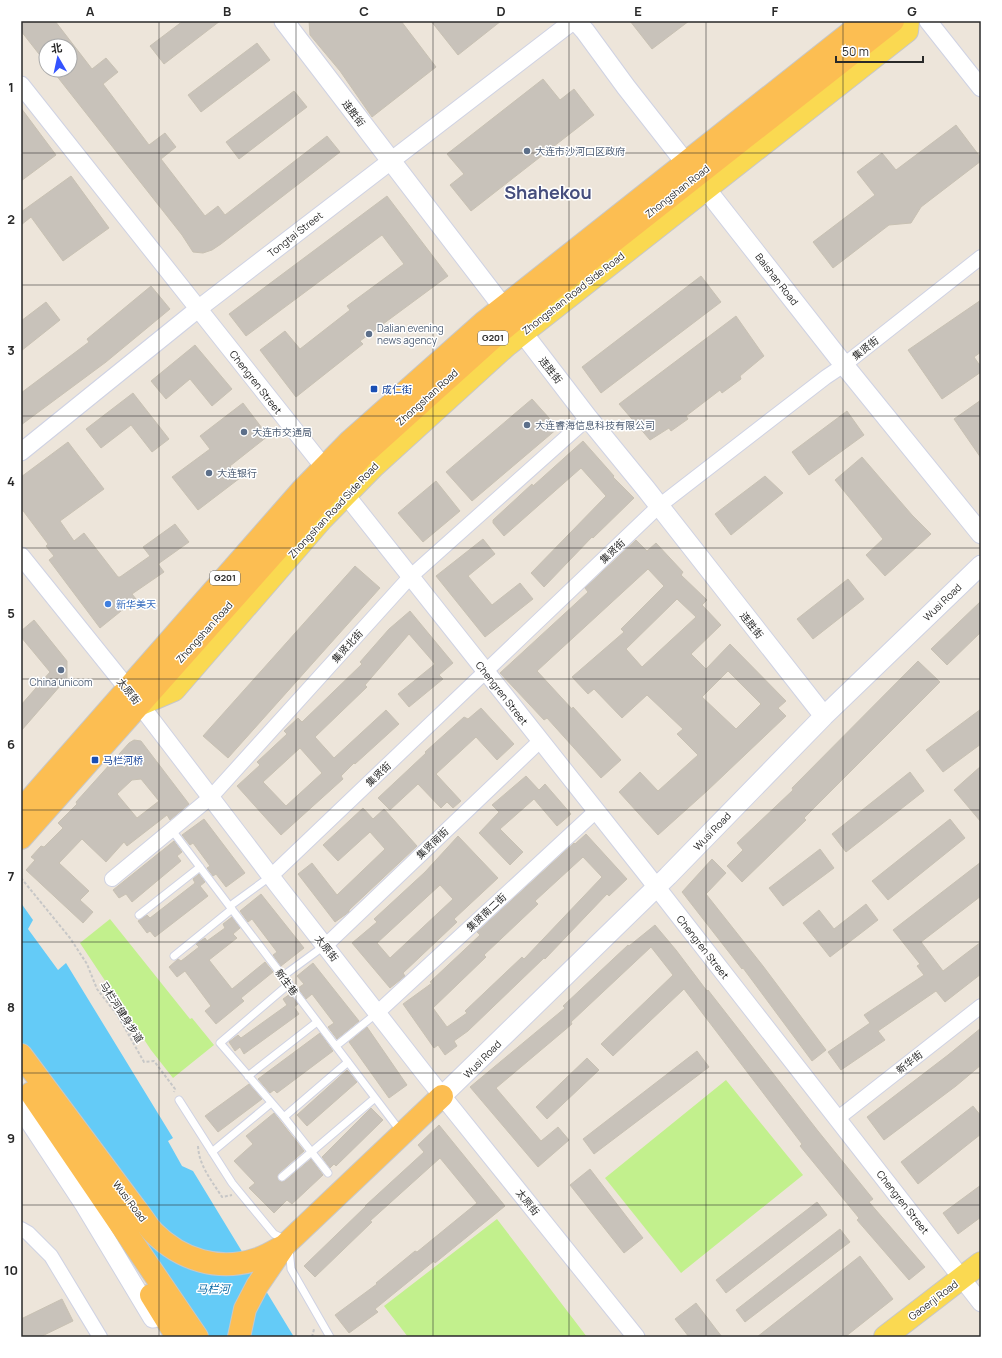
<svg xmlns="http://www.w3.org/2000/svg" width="1002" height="1358" font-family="Manrope,'Noto Sans SC',sans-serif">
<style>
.pitch{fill:#c2f08d}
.water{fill:#64cbf7}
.building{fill:#c8c2ba;stroke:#c8c1b3;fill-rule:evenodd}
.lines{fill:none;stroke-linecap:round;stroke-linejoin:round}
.service-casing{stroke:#cfd2e3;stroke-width:9}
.minor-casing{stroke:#cfd2e3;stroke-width:16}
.tertiary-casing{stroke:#cfd2e3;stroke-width:19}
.secondary-casing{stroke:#cfd2e3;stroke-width:21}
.primary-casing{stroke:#c7c7c7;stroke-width:24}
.trunk-casing{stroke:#c7c7c7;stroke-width:24}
.path{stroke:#c7c7c7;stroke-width:2;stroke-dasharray:3 2;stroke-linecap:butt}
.service{stroke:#fff;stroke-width:7}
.minor{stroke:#fff;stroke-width:14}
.tertiary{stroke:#fff;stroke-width:17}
.secondary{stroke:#fff;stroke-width:19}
.primary{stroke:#fad951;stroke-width:22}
.trunk{stroke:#fcbe52;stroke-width:22}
.grid{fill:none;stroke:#292929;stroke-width:1;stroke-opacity:0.55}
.service-dot{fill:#5c6f8a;stroke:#fff;stroke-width:1.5}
.transit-dot{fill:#1a4fb4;stroke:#fff;stroke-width:1.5}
.shop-dot{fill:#3f7fe0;stroke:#fff;stroke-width:1.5}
.labels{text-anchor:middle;stroke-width:3;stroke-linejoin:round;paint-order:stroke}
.shield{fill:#fff;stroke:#696969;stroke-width:1}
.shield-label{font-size:9px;font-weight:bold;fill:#292929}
.street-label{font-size:10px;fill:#292929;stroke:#fff}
.service-label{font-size:10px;fill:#4e5e75;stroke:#fff;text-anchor:start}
.transit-label{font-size:10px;fill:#164399;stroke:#fff;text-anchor:start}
.shop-label{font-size:10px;fill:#366cbe;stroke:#fff;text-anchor:start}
.water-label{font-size:11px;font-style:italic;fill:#0466a3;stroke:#fff}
.town-label{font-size:18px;font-weight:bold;fill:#464e7d;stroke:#fff}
.neatline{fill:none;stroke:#292929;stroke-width:1.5}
.grid-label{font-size:13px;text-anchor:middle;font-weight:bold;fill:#292929}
</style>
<rect width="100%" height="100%" fill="#ede5da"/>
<!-- pitch -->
<path class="pitch" d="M 110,919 L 190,1019 L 192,1018 L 214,1045 L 173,1078 L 151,1050 L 80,943 Z
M 726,1080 L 803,1175 L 681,1273 L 605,1178 Z
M 497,1219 L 587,1337 L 408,1337 L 384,1306 Z"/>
<!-- water -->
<path class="water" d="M 21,903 L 33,920 L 28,929 L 58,970 L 66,963 L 173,1138 L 168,1141 L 182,1166 L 193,1171 L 294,1337 L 189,1337 L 21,1052 Z"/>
<!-- building -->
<path class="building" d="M 21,21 L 55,21 L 92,69 L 106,58 L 118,72 L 103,84 L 149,145 L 165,133 L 176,147 L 161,159 L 205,216 L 218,206 L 225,215 L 327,136 L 340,152 L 221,244 L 212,250 L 203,253 L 193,252 L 182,235 L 52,70 L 70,70 L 70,46 L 46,46 L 46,63 L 21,31 Z
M 183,21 L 220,21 L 164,64 L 150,46 Z
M 309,21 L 401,21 L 436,67 L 372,117 L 340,71 L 310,35 Z
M 431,21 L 501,21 L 458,55 Z
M 630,21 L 689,21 L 652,49 Z
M 257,43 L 270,60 L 201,112 L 188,95 Z
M 543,79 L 560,100 L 574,89 L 594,115 L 471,211 L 450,185 L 464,174 L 447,154 Z
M 294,91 L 307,107 L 239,159 L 226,142 Z
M 21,108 L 56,155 L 21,181 Z
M 956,125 L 981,158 L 981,161 L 921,207 L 911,223 L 889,225 L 833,268 L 813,242 L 875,195 L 857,172 L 882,153 L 896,170 Z
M 71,176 L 109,228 L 63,261 L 31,217 L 21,225 L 21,212 Z
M 387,196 L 448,276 L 360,341 L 363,344 L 296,397 L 260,350 L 285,331 L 300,349 L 350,310 L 347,306 L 404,264 L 382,235 L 246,336 L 229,314 Z
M 701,276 L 721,302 L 601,393 L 582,367 Z
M 151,286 L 170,309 L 106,362 L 21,425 L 21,393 L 89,342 L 87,339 Z
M 981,300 L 981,352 L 974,357 L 981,367 L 981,372 L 942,399 L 908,350 Z
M 46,302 L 60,320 L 21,351 L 21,321 Z
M 736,316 L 764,356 L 740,376 L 741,379 L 722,393 L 720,390 L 686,416 L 688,419 L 671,431 L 669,428 L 650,440 L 619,404 Z
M 195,345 L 232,389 L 212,406 L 190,379 L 166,399 L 151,381 Z
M 133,393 L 169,439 L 152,452 L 131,425 L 101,448 L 86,429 Z
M 532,399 L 558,428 L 472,501 L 446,472 Z
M 981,400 L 981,458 L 954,419 Z
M 243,403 L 268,436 L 230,466 L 240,478 L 198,510 L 172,477 L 210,449 L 200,436 Z
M 847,411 L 864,435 L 809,475 L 792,452 Z
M 583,441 L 614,476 L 613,477 L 634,498 L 593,538 L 592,537 L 544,587 L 531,573 L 606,496 L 581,468 L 504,536 L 493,523 L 493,520 L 532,484 L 533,486 Z
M 68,442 L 104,489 L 60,521 L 74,541 L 84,533 L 118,577 L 120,577 L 150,556 L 143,547 L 175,524 L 189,542 L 158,564 L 164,572 L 132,594 L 136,599 L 100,628 L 49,560 L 54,556 L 46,546 L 48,544 L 21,508 L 21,477 Z
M 862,457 L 912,515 L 931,534 L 885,576 L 866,555 L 883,539 L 835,480 Z
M 765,476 L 783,493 L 731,535 L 715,514 Z
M 436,481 L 460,511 L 423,542 L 398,513 Z
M 483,539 L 495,554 L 468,576 L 492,605 L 520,583 L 533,599 L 485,637 L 436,576 Z
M 636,540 L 647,551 L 656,543 L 683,572 L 681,575 L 707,600 L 702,605 L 721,625 L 691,654 L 706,669 L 730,644 L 786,701 L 778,708 L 786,716 L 707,791 L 658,835 L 619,792 L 640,772 L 658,791 L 698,755 L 677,734 L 683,729 L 647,695 L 622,718 L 594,689 L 588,694 L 572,677 L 624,632 L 621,629 L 664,586 L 648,569 L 537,671 L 572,709 L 573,707 L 621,760 L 601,778 L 547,718 L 544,720 L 500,673 L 588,592 L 585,588 ZM 677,599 L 696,617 L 642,667 L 626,649 ZM 728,671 L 761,704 L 736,729 L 702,697 Z
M 355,566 L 380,588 L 228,758 L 203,736 Z
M 848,579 L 864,599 L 813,639 L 797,619 Z
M 981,601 L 981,632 L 947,665 L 931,649 Z
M 410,611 L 453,663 L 439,675 L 443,679 L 409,707 L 398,694 L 435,664 L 409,634 L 365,685 L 367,687 L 315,737 L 334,758 L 386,710 L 399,724 L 355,764 L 354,763 L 341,776 L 343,779 L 281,835 L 237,786 L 260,765 L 257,762 L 287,734 L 284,731 L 298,718 L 302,722 L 362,664 L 360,662 L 389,629 ZM 300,748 L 322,773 L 286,806 L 263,782 Z
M 34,620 L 67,661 L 67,678 L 21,731 L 21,705 L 50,672 L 21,637 L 21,631 Z
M 918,661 L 940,682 L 804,818 L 806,820 L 742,882 L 727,866 L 743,850 L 737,843 L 793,790 L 792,788 Z
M 481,708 L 514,744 L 497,760 L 476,737 L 436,774 L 461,801 L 453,808 L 447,802 L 441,808 L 418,784 L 390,810 L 378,798 L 426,753 L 425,752 L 464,717 L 468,719 Z
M 981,709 L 981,744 L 943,772 L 926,750 Z
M 134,740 L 141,741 L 189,804 L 170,820 L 167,815 L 127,846 L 124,842 L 106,862 L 82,839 L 59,863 L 89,891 L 80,900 L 93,912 L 83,923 L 26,870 L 35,860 L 31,857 L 41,846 L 44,847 L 63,828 L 58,823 L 77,804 L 76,802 L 129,743 ZM 141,779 L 159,801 L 137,818 L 117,794 L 132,780 Z
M 981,766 L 981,822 L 954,790 Z
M 910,772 L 924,791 L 846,852 L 832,834 Z
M 526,776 L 539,790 L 545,784 L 571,814 L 557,826 L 534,799 L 500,829 L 523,852 L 510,865 L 479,833 L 499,812 L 492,805 Z
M 363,808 L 373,819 L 384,809 L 417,846 L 349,910 L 349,912 L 335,922 L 298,874 L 312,863 L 337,895 L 385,849 L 370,832 L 338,861 L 323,845 Z
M 204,819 L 245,873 L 226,887 L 216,874 L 213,876 L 207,868 L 210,866 L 193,843 L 190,845 L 182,835 Z
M 950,819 L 965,838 L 888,900 L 872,881 Z
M 586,834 L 627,879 L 609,896 L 607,894 L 545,959 L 544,958 L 468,1031 L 454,1041 L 457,1046 L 445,1055 L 438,1045 L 434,1048 L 403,1004 L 432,983 L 430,982 L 480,935 L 477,932 L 574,843 L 575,844 ZM 583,857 L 602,877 L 524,959 L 522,957 L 465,1011 L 467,1013 L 447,1027 L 433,1008 L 486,957 L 484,955 L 538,904 L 535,901 Z
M 458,836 L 498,878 L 454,919 L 457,922 L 403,973 L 405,976 L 390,988 L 352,943 L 377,922 L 374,919 L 425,872 ZM 440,885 L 453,899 L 390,958 L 377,943 Z
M 174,841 L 182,852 L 177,856 L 181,861 L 132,902 L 126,894 L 119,898 L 113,890 Z
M 820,849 L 834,868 L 783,906 L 769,888 Z
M 712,859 L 726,873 L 706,894 L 763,966 L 826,1050 L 812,1061 L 743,968 L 742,969 L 682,892 Z
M 981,862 L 981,896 L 921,942 L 943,971 L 981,942 L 981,974 L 945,1002 L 936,991 L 878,1031 L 885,1040 L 841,1070 L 828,1052 L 870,1023 L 864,1015 L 924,975 L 917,966 L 920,964 L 893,930 Z
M 199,874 L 205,882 L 200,886 L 208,896 L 155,937 L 150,931 L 147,933 L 138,921 L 147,915 L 150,918 L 195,883 L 193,879 Z
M 261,894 L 304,948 L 281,966 L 273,955 L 277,952 L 252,919 L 248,922 L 240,911 Z
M 866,904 L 878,920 L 830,957 L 803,923 L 819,910 L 834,929 Z
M 232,917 L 240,928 L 233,934 L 237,938 L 209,960 L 232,989 L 265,962 L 273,972 L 241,998 L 244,1001 L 216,1024 L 205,1011 L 211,1006 L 185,971 L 177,977 L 169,967 L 178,959 L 181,961 L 199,947 L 196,944 L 205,938 L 207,941 L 225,928 L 223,924 Z
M 655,925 L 676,950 L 707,991 L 708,990 L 818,1131 L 873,1199 L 869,1202 L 925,1267 L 909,1280 L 857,1220 L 859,1218 L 800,1146 L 802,1144 L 684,989 L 613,1056 L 601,1044 L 673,975 L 651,947 L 571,1022 L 572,1024 L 496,1088 L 541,1141 L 558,1127 L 569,1140 L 538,1167 L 470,1087 L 565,1008 L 563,1006 L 628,945 L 629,946 Z
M 313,963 L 359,1021 L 337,1039 L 328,1027 L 334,1023 L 312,994 L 306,999 L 298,988 L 304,984 L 297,976 Z
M 290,994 L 298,1004 L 294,1007 L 299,1014 L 244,1054 L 240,1047 L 235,1051 L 229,1042 L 238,1035 L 241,1038 L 287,1005 L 283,999 Z
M 367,1027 L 407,1085 L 389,1098 L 349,1042 Z
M 981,1028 L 981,1065 L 956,1086 L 884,1140 L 867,1117 L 948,1055 Z
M 320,1033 L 333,1051 L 277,1093 L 274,1090 L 270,1093 L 258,1079 Z
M 697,1051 L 709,1067 L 594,1154 L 583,1139 Z
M 587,1058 L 599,1070 L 547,1119 L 536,1107 Z
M 347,1070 L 357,1082 L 307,1126 L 297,1115 Z
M 249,1084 L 262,1099 L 218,1132 L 205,1116 Z
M 973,1106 L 981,1116 L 981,1134 L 918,1184 L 901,1162 Z
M 371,1108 L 383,1120 L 336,1166 L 334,1164 L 330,1168 L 322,1157 Z
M 274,1113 L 304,1151 L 279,1173 L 277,1176 L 278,1180 L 281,1182 L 285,1181 L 311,1159 L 323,1175 L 292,1204 L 287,1200 L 274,1213 L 249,1188 L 255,1183 L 234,1161 L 253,1144 L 246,1136 Z
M 439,1125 L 505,1206 L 435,1263 L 434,1261 L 375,1309 L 378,1312 L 349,1333 L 335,1315 L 377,1284 L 376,1283 L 415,1251 L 417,1252 L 477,1203 L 440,1158 L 370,1221 L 372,1222 L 315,1277 L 304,1266 L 366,1206 L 365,1206 L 424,1152 L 418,1145 Z
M 590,1169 L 643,1238 L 624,1253 L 570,1185 Z
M 981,1185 L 981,1217 L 958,1234 L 943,1213 Z
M 817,1202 L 827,1215 L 726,1293 L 716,1280 Z
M 840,1229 L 850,1242 L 745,1322 L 736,1310 Z
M 860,1256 L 893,1299 L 845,1337 L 757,1337 Z
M 62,1299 L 73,1321 L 40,1337 L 21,1337 L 21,1319 Z
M 696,1303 L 722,1337 L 689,1337 L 675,1319 Z"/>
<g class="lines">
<!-- service casing -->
<g class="service-casing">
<path id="service" d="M 171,829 L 401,1132
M 230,906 L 271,876
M 139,915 L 200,867
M 174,956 L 232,909
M 283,976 L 324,946
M 289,984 L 220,1043 L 284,1117 L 328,1173
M 336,1046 L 377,1013
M 248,1076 L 317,1022
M 179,1100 L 232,1183 L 274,1234 L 286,1240
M 284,1117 L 348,1062
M 212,1152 L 271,1103
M 282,1177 L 375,1098
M 289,1248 L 291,1269 L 330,1337"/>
</g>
<!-- minor casing -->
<g class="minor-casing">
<path id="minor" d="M 271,876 L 659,506 L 826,377 L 844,365 L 981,257
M 112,879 L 211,797 L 410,577 L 588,418
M 325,946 L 540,741
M 377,1013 L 596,811
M 837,1119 L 981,1006
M 21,1229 L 28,1233 L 51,1256 L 100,1337"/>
</g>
<!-- tertiary casing -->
<g class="tertiary-casing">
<path id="tertiary" d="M 928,21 L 981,88
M 21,85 L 644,871 L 981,1303
M 21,452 L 198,309 L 573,21
M 21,556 L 128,689 L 279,887 L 427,1077 L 636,1337"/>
</g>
<!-- secondary casing -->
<g class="secondary-casing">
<path id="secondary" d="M 284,21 L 588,418 L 646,489 L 824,716
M 576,21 L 585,31 L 626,87 L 844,365 L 981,534
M 442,1096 L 668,876 L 824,716 L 981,565
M 21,1108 L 85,1205 L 153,1318"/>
</g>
<!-- primary casing -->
<g class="primary-casing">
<path id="primary" d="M 139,705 L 174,690 L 322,519 L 374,466 L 506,346 L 907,31 L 908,21
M 885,1337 L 981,1263"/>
</g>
<!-- trunk casing -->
<g class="trunk-casing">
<path id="trunk" d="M 21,810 L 302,490 L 350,441 L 483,323 L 865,21
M 21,838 L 314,508 L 364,454 L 495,336 L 535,303 L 893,21
M 21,1055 L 135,1208 C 141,1215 146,1224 153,1232 C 181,1260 219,1272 257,1259 C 267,1256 276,1250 285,1245
M 31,1093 L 197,1337
M 151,1295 L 177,1337
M 239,1337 L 245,1309 L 257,1286 L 285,1245 L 442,1096"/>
</g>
<!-- path -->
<path class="path" d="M 21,878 L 70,938 L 87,964 L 97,989 L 118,1016 L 144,1062 L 154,1061 L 175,1089 L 174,1092
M 129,1035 L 138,1029
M 198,1146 C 199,1166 212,1181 222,1197 L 232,1195
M 312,1337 L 314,1329"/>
<!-- service -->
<use href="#service" class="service"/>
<!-- minor -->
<use href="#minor" class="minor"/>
<!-- tertiary -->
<use href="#tertiary" class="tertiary"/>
<!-- secondary -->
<use href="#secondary" class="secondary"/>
<!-- primary -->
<use href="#primary" class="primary"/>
<!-- trunk -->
<use href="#trunk" class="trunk"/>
</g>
<!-- grid -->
<path class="grid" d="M 159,21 L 159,1337M 296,21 L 296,1337M 433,21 L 433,1337M 569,21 L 569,1337M 706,21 L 706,1337M 843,21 L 843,1337M 21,153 L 981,153M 21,285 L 981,285M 21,416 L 981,416M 21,548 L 981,548M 21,679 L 981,679M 21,810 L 981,810M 21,942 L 981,942M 21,1073 L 981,1073M 21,1205 L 981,1205"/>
<!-- markers -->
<g class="service-dot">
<circle cx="527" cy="151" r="4"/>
<circle cx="369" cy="334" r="4"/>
<circle cx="527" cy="425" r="4"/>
<circle cx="244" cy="432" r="4"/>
<circle cx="209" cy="473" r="4"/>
<circle cx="61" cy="670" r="4"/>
</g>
<g class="transit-dot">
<rect x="370" y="385" width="8" height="8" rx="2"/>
<rect x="91" y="756" width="8" height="8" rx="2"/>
</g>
<circle class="shop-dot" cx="108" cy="604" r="4"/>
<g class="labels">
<!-- shield labels -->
<g class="shield">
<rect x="478" y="331" width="30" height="14" rx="3"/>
<rect x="210" y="571" width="30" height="14" rx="3"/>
</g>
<g class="shield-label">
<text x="493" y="341">G201</text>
<text x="225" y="581">G201</text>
</g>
<!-- street labels -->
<g class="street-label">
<text transform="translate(354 113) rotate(53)" y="4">连胜街</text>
<text transform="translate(677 191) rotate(-38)" y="4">Zhongshan Road</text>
<text transform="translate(295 234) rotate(-38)" y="4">Tongtai Street</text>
<text transform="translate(777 279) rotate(52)" y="4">Baishan Road</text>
<text transform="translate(573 293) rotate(-38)" y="4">Zhongshan Road Side Road</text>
<text transform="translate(865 348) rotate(-38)" y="4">集贤街</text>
<text transform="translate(551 370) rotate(52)" y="4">连胜街</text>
<text transform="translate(256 382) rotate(52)" y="4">Chengren Street</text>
<text transform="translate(427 397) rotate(-42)" y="4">Zhongshan Road</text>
<text transform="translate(333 510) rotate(-47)" y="4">Zhongshan Road Side Road</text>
<text transform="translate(612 551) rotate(-44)" y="4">集贤街</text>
<text transform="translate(942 602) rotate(-44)" y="4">Wusi Road</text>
<text transform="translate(752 625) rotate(52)" y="4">连胜街</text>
<text transform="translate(204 632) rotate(-48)" y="4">Zhongshan Road</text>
<text transform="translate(347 646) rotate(-48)" y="4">集贤北街</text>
<text transform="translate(129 691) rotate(52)" y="4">太原街</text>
<text transform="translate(502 693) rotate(52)" y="4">Chengren Street</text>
<text transform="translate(378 774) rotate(-44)" y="4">集贤街</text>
<text transform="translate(712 831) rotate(-46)" y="4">Wusi Road</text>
<text transform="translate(432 843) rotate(-44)" y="4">集贤南街</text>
<text transform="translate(486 912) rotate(-43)" y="4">集贤南二街</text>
<text transform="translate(703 947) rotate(52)" y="4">Chengren Street</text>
<text transform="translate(327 948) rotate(52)" y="4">太原街</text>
<text transform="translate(287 982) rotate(53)" y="4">新生巷</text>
<text transform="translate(122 1012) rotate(57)" y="4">马栏河健身步道</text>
<text transform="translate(482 1059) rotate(-45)" y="4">Wusi Road</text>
<text transform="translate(909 1062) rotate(-38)" y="4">新华街</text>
<text transform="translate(130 1201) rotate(53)" y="4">Wusi Road</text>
<text transform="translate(528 1202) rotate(51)" y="4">太原街</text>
<text transform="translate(903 1202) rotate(52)" y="4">Chengren Street</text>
<text transform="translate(933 1300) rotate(-37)" y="4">Gaoerji Road</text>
</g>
<!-- service labels -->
<g class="service-label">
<text x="535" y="155">大连市沙河口区政府</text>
<text x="377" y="332">Dalian evening<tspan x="377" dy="12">news agency</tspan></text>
<text x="535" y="429">大连睿海信息科技有限公司</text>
<text x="252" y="436">大连市交通局</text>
<text x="217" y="477">大连银行</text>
<text x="61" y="686" text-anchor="middle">China unicom</text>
</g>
<!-- transit labels -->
<g class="transit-label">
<text x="382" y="393">成仁街</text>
<text x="103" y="764">马栏河桥</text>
</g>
<!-- shop labels -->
<g class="shop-label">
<text x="116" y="608">新华美天</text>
</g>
<!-- water labels -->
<g class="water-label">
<text x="213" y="1293">马栏河</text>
</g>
<!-- town labels -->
<g class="town-label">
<text x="548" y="199">Shahekou</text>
</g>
</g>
<!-- border -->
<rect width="1002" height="1358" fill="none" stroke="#ffffff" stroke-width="44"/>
<!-- north arrow -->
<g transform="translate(58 58) rotate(351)"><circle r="19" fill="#ffffff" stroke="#a9a9a9"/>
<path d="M0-3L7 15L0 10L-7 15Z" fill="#3453ff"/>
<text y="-6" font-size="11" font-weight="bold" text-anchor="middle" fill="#292929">北</text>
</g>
<!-- scale -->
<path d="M836 56v6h87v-6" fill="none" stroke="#292929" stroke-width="2"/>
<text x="842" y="56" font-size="12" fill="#292929" stroke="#ffffff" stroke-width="3" paint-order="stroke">50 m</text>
<rect x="22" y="22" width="958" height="1314" class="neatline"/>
<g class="grid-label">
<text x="90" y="16">A</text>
<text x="227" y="16">B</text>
<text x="364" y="16">C</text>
<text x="501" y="16">D</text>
<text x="638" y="16">E</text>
<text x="775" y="16">F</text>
<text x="912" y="16">G</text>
<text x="11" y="92">1</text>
<text x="11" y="224">2</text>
<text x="11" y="355">3</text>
<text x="11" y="486">4</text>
<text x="11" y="618">5</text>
<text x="11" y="749">6</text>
<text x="11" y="881">7</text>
<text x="11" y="1012">8</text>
<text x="11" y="1143">9</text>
<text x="11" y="1275">10</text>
</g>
</svg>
